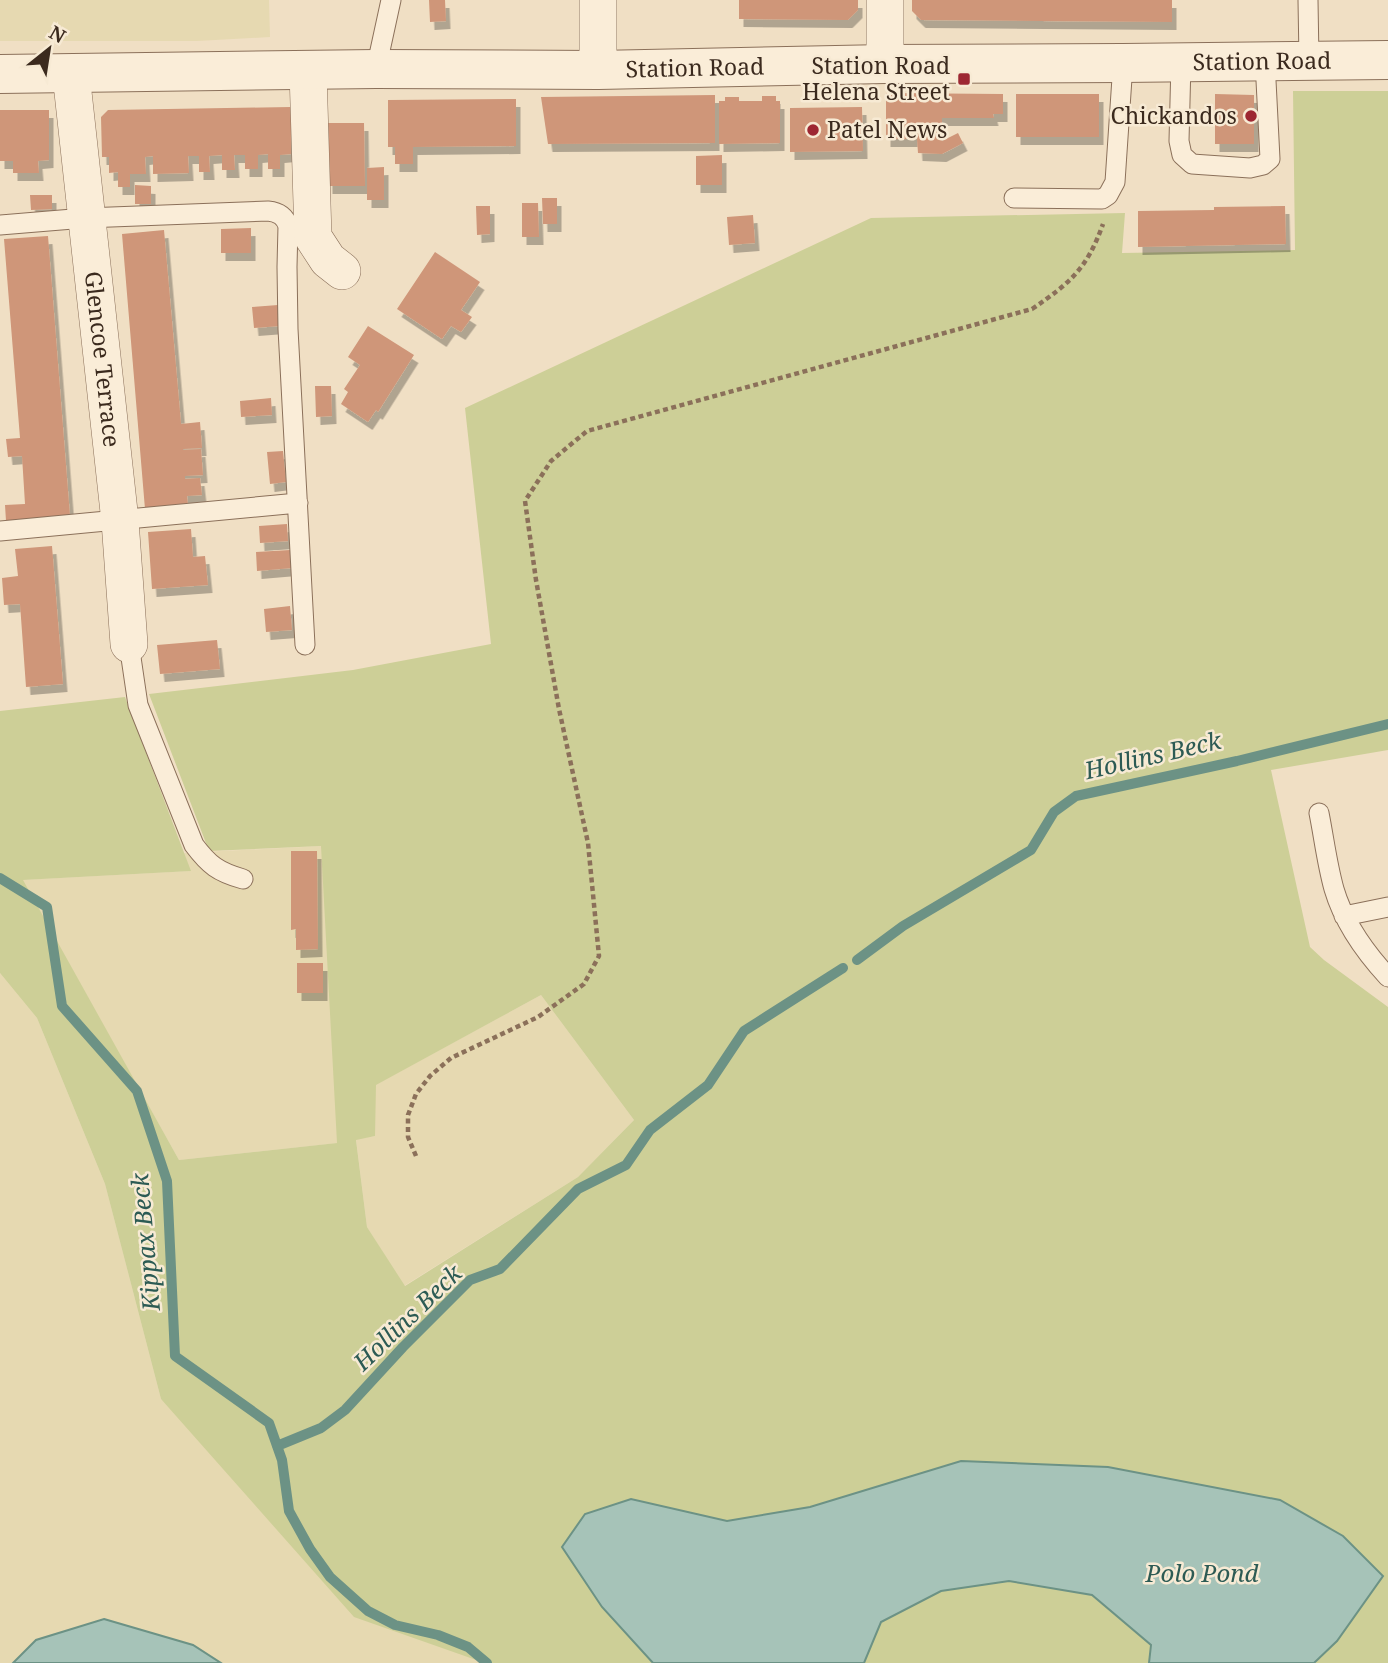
<svg xmlns="http://www.w3.org/2000/svg" width="1388" height="1663" font-family="'Noto Serif',serif">
<style>
.farmland{fill:#e6d9b1}
.green{fill:#cdcf97;fill-rule:evenodd}
.water{fill:#a6c3b8;stroke:#6c9285;stroke-width:2}
.lines{fill:none;stroke-linecap:round;stroke-linejoin:round}
.stream{stroke:#6c9285;stroke-width:10}
.building{fill:#cf9679;filter:url(#shadow)}
.service-casing{stroke:#8b705a;stroke-width:21}
.minor-casing{stroke:#8b705a;stroke-width:38}
.tertiary-casing{stroke:#8b705a;stroke-width:40}
.path{stroke:#8b705a;stroke-width:4.5;stroke-dasharray:5 3.5;stroke-linecap:butt}
.service{stroke:#faedd8;stroke-width:19}
.minor{stroke:#faedd8;stroke-width:37}
.tertiary{stroke:#faedd8;stroke-width:38}
.poi-dot{fill:#9d2732;stroke:#f7ead4;stroke-width:2.5}
.labels{text-anchor:middle;stroke-width:5;stroke-linejoin:round;paint-order:stroke}
.street-label{font-size:23px;fill:#3b2a1e;stroke:#f7ead4}
.poi-label{font-size:23px;fill:#3b2a1e;stroke:#f7ead4;text-anchor:end}
.water-label{font-size:24px;font-style:italic;fill:#2d5b54;stroke:#f7ead4}
</style>
<defs>
<filter id="shadow"><feDropShadow dx="4.5" dy="8" stdDeviation="0" flood-color="#0004"/></filter>
</defs>
<rect width="100%" height="100%" fill="#f0dfc4"/>
<!-- farmland -->
<path class="farmland" d="M 0,0 L 269,0 L 270,37 L 197,41 L 0,41 Z
M 322,846 L 338,1143 L 179,1160 L 22,880 L 190,871 L 184,853 Z
M 0,973 L 37,1018 L 105,1184 L 161,1399 L 480,1663 L 221,1663 L 193,1645 L 36,1640 L 13,1663 L 0,1663 Z
M 541,995 L 634,1120 L 578,1177 L 404,1286 L 367,1227 L 356,1139 L 375,1136 L 375,1085 Z"/>
<!-- green -->
<path class="green" d="M 1293,91 L 1388,91 L 1388,750 L 1271,770 L 1310,947 L 1324,960 L 1388,1007 L 1388,1663 L 1314,1663 L 1337,1641 L 1280,1500 L 1108,1467 L 961,1461 L 810,1507 L 727,1521 L 631,1499 L 602,1607 L 653,1663 L 480,1663 L 479,1661 L 354,1617 L 161,1399 L 105,1184 L 37,1018 L 0,973 L 0,711 L 125,697 L 191,871 L 23,880 L 179,1160 L 337,1143 L 321,846 L 209,851 L 149,694 L 353,670 L 491,644 L 465,408 L 871,218 L 1125,213 L 1122,253 L 1295,250 ZM 541,995 L 634,1120 L 578,1177 L 405,1286 L 367,1227 L 356,1140 L 375,1136 L 376,1085 Z
M 1009,1581 L 1092,1595 L 1151,1645 L 1149,1663 L 864,1663 L 881,1622 L 941,1591 Z"/>
<!-- water -->
<path class="water" d="M 961,1461 L 1108,1467 L 1280,1500 L 1343,1536 L 1383,1576 L 1337,1641 L 1314,1663 L 1149,1663 L 1151,1645 L 1092,1595 L 1009,1581 L 941,1591 L 881,1622 L 864,1663 L 653,1663 L 602,1607 L 562,1547 L 585,1514 L 631,1499 L 727,1521 L 810,1507 Z
M 104,1619 L 193,1645 L 221,1663 L 13,1663 L 36,1640 Z"/>
<g class="lines">
<!-- stream -->
<path class="stream" d="M 0,878 L 47,907 L 62,1006 L 137,1091 L 167,1181 L 175,1356 L 269,1423 L 282,1460 L 289,1511 L 310,1549 L 330,1577 L 368,1611 L 395,1625 L 438,1635 L 468,1647 L 487,1663
M 857,960 L 903,926 L 1031,850 L 1054,812 L 1076,796 L 1237,761 L 1388,724
M 277,1446 L 321,1428 L 345,1410 L 403,1347 L 470,1280 L 500,1269 L 578,1189 L 626,1165 L 650,1130 L 708,1085 L 744,1031 L 843,968"/>
</g>
<!-- building -->
<path class="building" d="M 429,0 L 445,0 L 446,21 L 430,22 Z
M 739,0 L 858,0 L 858,10 L 848,20 L 739,19 Z
M 912,0 L 1172,0 L 1172,22 L 921,20 L 912,11 Z
M 886,93 L 1003,94 L 1003,114 L 993,114 L 994,118 L 942,118 L 942,141 L 958,133 L 963,143 L 942,154 L 918,153 L 917,139 L 886,139 Z
M 1016,94 L 1099,94 L 1099,137 L 1016,137 Z
M 1215,94 L 1254,95 L 1254,144 L 1215,144 Z
M 715,95 L 715,143 L 548,144 L 541,97 Z
M 762,96 L 776,96 L 776,101 L 780,101 L 780,143 L 719,144 L 719,101 L 725,101 L 725,97 L 739,97 L 739,101 L 762,101 Z
M 516,99 L 516,146 L 413,147 L 413,164 L 395,164 L 395,147 L 388,147 L 388,100 Z
M 291,107 L 291,154 L 280,155 L 280,169 L 268,169 L 268,154 L 258,155 L 258,169 L 245,169 L 245,155 L 234,155 L 235,170 L 222,170 L 222,155 L 209,156 L 210,172 L 199,172 L 199,156 L 188,156 L 189,173 L 153,174 L 153,156 L 145,157 L 146,174 L 130,174 L 130,187 L 118,187 L 118,172 L 109,173 L 109,157 L 102,157 L 101,117 L 108,110 Z
M 862,107 L 863,151 L 790,152 L 790,108 Z
M 0,110 L 49,110 L 49,160 L 38,161 L 39,173 L 13,173 L 13,161 L 0,161 Z
M 327,123 L 364,123 L 365,186 L 328,186 Z
M 722,155 L 722,185 L 696,185 L 696,156 Z
M 384,167 L 384,200 L 367,200 L 367,168 Z
M 135,185 L 151,186 L 151,204 L 135,204 Z
M 30,195 L 52,195 L 52,209 L 31,210 Z
M 542,198 L 557,198 L 557,224 L 543,224 Z
M 522,203 L 538,203 L 539,237 L 522,237 Z
M 476,206 L 490,206 L 490,234 L 477,235 Z
M 1285,206 L 1286,244 L 1138,247 L 1138,211 L 1214,210 L 1214,207 Z
M 753,215 L 755,243 L 729,245 L 727,217 Z
M 251,228 L 251,253 L 221,253 L 221,229 Z
M 164,230 L 181,423 L 181,424 L 200,422 L 202,448 L 183,449 L 183,450 L 201,449 L 203,475 L 185,476 L 185,479 L 200,478 L 202,495 L 187,496 L 188,505 L 145,509 L 122,234 Z
M 48,236 L 70,516 L 6,521 L 5,505 L 25,504 L 22,456 L 8,457 L 6,439 L 20,438 L 4,239 Z
M 435,252 L 480,282 L 461,310 L 472,317 L 461,332 L 451,326 L 442,339 L 397,309 Z
M 278,305 L 280,326 L 254,328 L 252,307 Z
M 368,326 L 414,355 L 378,412 L 376,410 L 368,422 L 341,404 L 348,392 L 344,389 L 360,365 L 348,357 Z
M 315,386 L 331,386 L 332,416 L 316,417 Z
M 271,398 L 272,415 L 241,417 L 240,401 Z
M 283,451 L 286,482 L 270,484 L 267,452 Z
M 287,524 L 288,541 L 260,543 L 259,526 Z
M 191,529 L 193,557 L 205,556 L 208,585 L 152,589 L 148,532 Z
M 52,546 L 63,684 L 26,687 L 20,604 L 4,605 L 2,578 L 18,576 L 15,549 Z
M 290,550 L 292,568 L 257,571 L 256,552 Z
M 290,606 L 292,630 L 266,632 L 264,609 Z
M 217,640 L 220,669 L 160,674 L 157,645 Z
M 291,851 L 317,851 L 318,949 L 296,950 L 296,929 L 291,930 Z
M 297,963 L 323,963 L 323,993 L 297,993 Z"/>
<g class="lines">
<!-- service casing -->
<g class="service-casing">
<path id="service" d="M 1308,0 L 1309,60
M 1181,62 L 1179,141 L 1182,155 L 1192,164 L 1250,168 L 1263,165 L 1270,159 L 1265,61
M 376,69 L 391,0
M 1014,198 L 1102,199 L 1108,195 L 1115,182 L 1123,63
M 0,225 L 85,218 L 268,211 C 278,212 285,216 288,226 L 287,267 L 288,329 L 305,645
M 0,531 L 298,503
M 129,644 L 138,705 L 194,845 C 209,865 218,872 243,879
M 1319,813 C 1324,838 1327,864 1334,889 C 1344,923 1364,951 1388,977
M 1344,916 L 1388,907"/>
</g>
<!-- minor casing -->
<g class="minor-casing">
<g id="minor">
<path d="M 885,64 L 885,0"/>
<path d="M 598,70 L 598,0"/>
<path d="M 308,71 L 313,237 L 328,260 L 342,271"/>
<path id="s1" d="M 71,74 L 120,521 L 129,644"/>
</g>
</g>
<!-- tertiary casing -->
<g class="tertiary-casing">
<g id="tertiary">
<path id="s2" d="M 0,74 L 376,69 L 598,70 L 885,64 L 1123,63 L 1388,60"/>
</g>
</g>
<!-- path -->
<path class="path" d="M 416,1156 L 408,1137 L 408,1115 L 416,1094 L 430,1076 L 451,1058 L 538,1017 L 584,984 L 599,956 L 588,843 L 559,709 L 536,580 L 525,501 L 551,461 L 587,431 L 1032,309 C 1070,283 1087,269 1103,224"/>
<!-- service -->
<use href="#service" class="service"/>
<!-- minor -->
<use href="#minor" class="minor"/>
<!-- tertiary -->
<use href="#tertiary" class="tertiary"/>
</g>
<!-- markers -->
<g class="poi-dot">
<rect x="957" y="72" width="14" height="14" rx="3.5"/>
<circle cx="1251" cy="116" r="7"/>
<circle cx="813" cy="130" r="7"/>
</g>
<g class="labels">
<!-- street labels -->
<g class="street-label">
<text dy="8" stroke="none"><textPath href="#s2" startOffset="1262">Station Road</textPath></text>
<text dy="8" stroke="none"><textPath href="#s2" startOffset="695">Station Road</textPath></text>
<text dy="8" stroke="none"><textPath href="#s1" startOffset="287">Glencoe Terrace</textPath></text>
</g>
<!-- poi labels -->
<g class="poi-label">
<text x="950" y="74">Station Road<tspan x="950" dy="26">Helena Street</tspan></text>
<text x="1237" y="124">Chickandos</text>
<text x="827" y="138" text-anchor="start">Patel News</text>
</g>
<!-- water labels -->
<g class="water-label">
<text transform="translate(1153 756) rotate(-13)" y="8">Hollins Beck</text>
<text transform="translate(146 1242) rotate(-95)" y="8">Kippax Beck</text>
<text transform="translate(408 1318) rotate(-44)" y="8">Hollins Beck</text>
<text x="1202" y="1582">Polo Pond</text>
</g>
</g>
<!-- north arrow -->
<g transform="translate(49 49) rotate(30)" stroke="#f7ead4" stroke-width="5" paint-order="stroke">
<path d="M0-5L12 26L0 18L-12 26Z" fill="#3b2a1e"/>
<text y="-10" font-size="19" font-weight="bold" text-anchor="middle" fill="#3b2a1e">N</text>
</g>
</svg>
